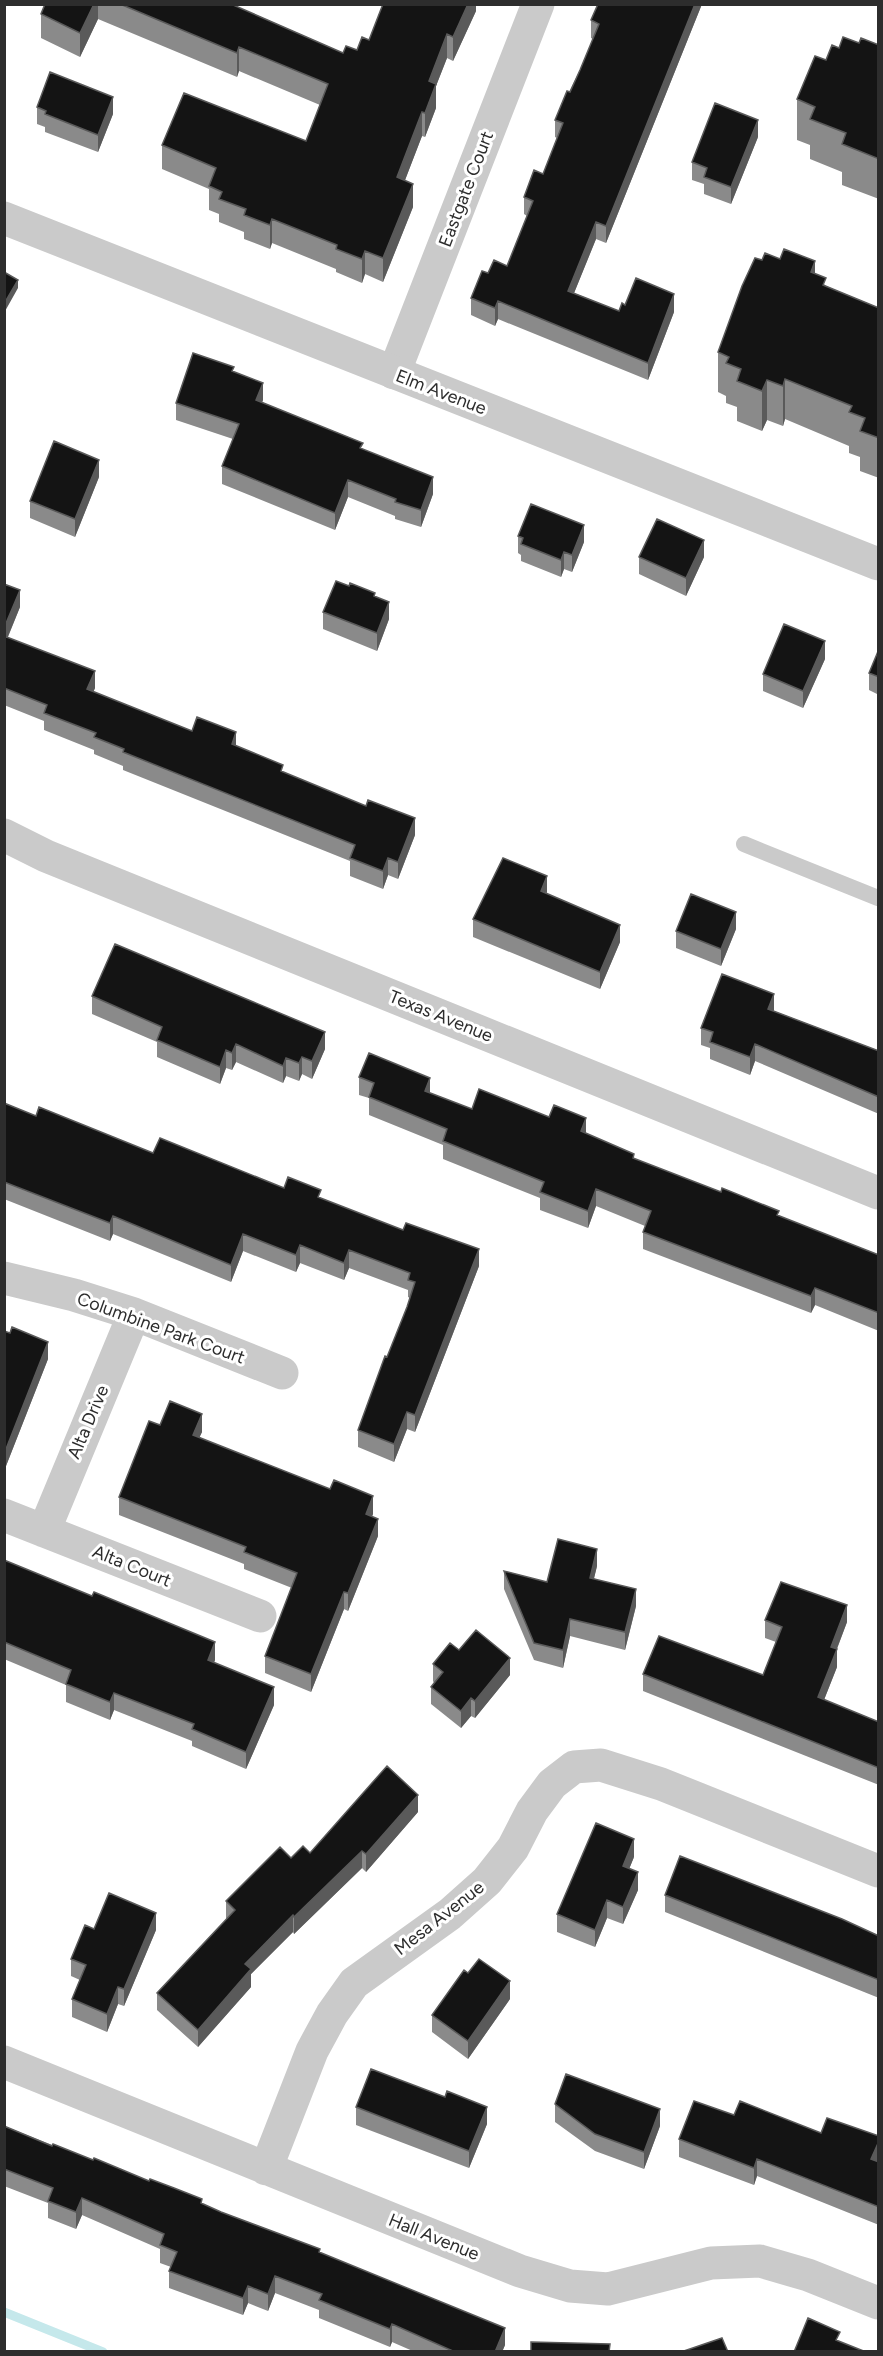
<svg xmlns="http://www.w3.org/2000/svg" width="883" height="2356" font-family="Figtree,sans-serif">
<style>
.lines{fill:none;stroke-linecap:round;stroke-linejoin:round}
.stream{stroke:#c5e8eb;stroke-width:9}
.service{stroke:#cacaca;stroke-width:16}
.minor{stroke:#cacaca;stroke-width:33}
.tertiary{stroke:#cacaca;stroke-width:33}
.wall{fill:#8a8a8a}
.shaded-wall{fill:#5a5a5a}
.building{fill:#141414;stroke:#5a5a5a;stroke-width:1.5}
.labels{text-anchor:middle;stroke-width:6;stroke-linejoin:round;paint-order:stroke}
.street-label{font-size:18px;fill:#2d2d2d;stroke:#fff}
</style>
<rect width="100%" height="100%" fill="#fff"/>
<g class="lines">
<!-- stream -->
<path class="stream" d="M 4,2312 L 103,2352"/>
<!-- service -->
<path class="service" d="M 744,844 L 878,898"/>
<!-- minor -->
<path class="minor" d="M 394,373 L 538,4
M 4,835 L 46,856 L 878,1193
M 4,1278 L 74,1295 L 134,1314 L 282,1373
M 4,1515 L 260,1616
M 44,1531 L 134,1314
M 4,2062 L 520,2271 L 570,2286 L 608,2289 L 711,2263 L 760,2261 L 808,2275 L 878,2303
M 266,2169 L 312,2051 L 332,2014 L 354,1983 L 450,1914 L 487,1881 L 513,1848 L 532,1811 L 552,1784 L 574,1767 L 601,1765 L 661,1784 L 878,1871"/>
<!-- tertiary -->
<path class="tertiary" d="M 4,218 L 878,564"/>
</g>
<!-- wall -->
<path class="wall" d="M 45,4 L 231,4 L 343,53 L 357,50 L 369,40 L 383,4 L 476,4 L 476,11 L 453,61 L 447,58 L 436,86 L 436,108 L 425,137 L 422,136 L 405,180 L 413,207 L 383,282 L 365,274 L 362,283 L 336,272 L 336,269 L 272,243 L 270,249 L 244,239 L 244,232 L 219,222 L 219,214 L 209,210 L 209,189 L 162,169 L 162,145 L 306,141 L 320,105 L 239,71 L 237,77 L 98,19 L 80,57 L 41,38 L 41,14 Z
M 598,4 L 702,4 L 606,243 L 596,239 L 574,293 L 619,311 L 625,305 L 674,312 L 648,380 L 498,319 L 495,326 L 471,315 L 471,298 L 488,273 L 507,266 L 527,216 L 524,214 L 524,197 L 543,174 L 557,138 L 555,137 L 555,120 L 580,70 L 593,39 L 591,38 L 591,20 Z
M 859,43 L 879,45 L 879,199 L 842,185 L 842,172 L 810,159 L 810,145 L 797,140 L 797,99 L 826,60 L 839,48 Z
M 37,107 L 113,114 L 98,152 L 45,132 L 45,127 L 37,124 Z
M 758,137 L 731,204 L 704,194 L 704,184 L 692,180 L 692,162 Z
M 780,259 L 815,274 L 826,286 L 879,308 L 879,478 L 860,471 L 860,457 L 849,453 L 849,446 L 785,419 L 783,426 L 767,420 L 762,431 L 737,421 L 737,407 L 726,403 L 726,396 L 718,392 L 718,352 L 762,260 Z
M 234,372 L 263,400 L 262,402 L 363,449 L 433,494 L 421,527 L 395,519 L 395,516 L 348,497 L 335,530 L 222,484 L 222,466 L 233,439 L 176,420 L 176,403 Z
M 99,477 L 75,537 L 30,518 L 30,501 Z
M 518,536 L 584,542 L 572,572 L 564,569 L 561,577 L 521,561 L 521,555 L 518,553 Z
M 639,557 L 704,557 L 686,596 L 639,574 Z
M 4,584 L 20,607 L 8,637 L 95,688 L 93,692 L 192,731 L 236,746 L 283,772 L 415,835 L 398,879 L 388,875 L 383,889 L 350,876 L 350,861 L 123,770 L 123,766 L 94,754 L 94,750 L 44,730 L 44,721 L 4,705 Z
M 375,597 L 389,619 L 377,651 L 323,629 L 323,612 Z
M 879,649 L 879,695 L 869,690 L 869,673 Z
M 825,659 L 803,708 L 763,691 L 763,674 Z
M 547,894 L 620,942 L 600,989 L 473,937 L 473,919 Z
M 736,929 L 721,966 L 676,948 L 676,931 Z
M 92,996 L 325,1049 L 312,1079 L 302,1074 L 299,1081 L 286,1076 L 283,1083 L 236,1062 L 232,1070 L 226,1068 L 220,1084 L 157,1057 L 157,1042 L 92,1014 Z
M 774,1011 L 879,1051 L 879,1114 L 755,1061 L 750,1075 L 710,1059 L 710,1048 L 701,1045 L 701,1028 Z
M 359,1077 L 430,1093 L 472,1109 L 586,1133 L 634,1159 L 879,1255 L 879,1331 L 815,1305 L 811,1313 L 643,1249 L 643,1232 L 645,1226 L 596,1206 L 588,1228 L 540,1210 L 540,1198 L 443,1159 L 443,1145 L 369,1115 L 369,1098 L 359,1095 Z
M 4,1103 L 36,1116 L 153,1153 L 321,1198 L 479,1266 L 415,1432 L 407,1429 L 394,1462 L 358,1447 L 358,1430 L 407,1307 L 410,1298 L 408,1297 L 408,1290 L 349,1268 L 344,1280 L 300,1263 L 296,1272 L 243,1251 L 231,1282 L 113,1234 L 110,1241 L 4,1199 Z
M 4,1331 L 48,1359 L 6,1466 L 4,1466 Z
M 160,1425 L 202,1432 L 199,1437 L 373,1514 L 372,1516 L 378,1536 L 348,1611 L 344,1609 L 311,1692 L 265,1673 L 265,1656 L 292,1588 L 244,1569 L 244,1564 L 119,1515 L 119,1497 Z
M 4,1560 L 215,1660 L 214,1662 L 274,1705 L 246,1769 L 192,1746 L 192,1741 L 114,1710 L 110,1720 L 66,1702 L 66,1685 L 4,1659 Z
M 597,1566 L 594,1578 L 636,1606 L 625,1650 L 570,1636 L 563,1668 L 534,1660 L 504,1589 L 504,1571 L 547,1582 Z
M 765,1620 L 847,1622 L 837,1649 L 837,1667 L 824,1700 L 879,1722 L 879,1785 L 643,1691 L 643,1674 L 763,1675 L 776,1642 L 765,1638 Z
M 459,1650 L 510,1675 L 475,1718 L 471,1716 L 461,1728 L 431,1704 L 431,1687 L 434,1683 L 433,1681 L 433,1664 Z
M 418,1812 L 366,1872 L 362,1868 L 294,1934 L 293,1932 L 251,1974 L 251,1987 L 198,2047 L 157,2010 L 157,1993 L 227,1919 L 226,1918 L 226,1901 L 291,1858 L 310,1853 Z
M 634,1857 L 629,1869 L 638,1890 L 623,1924 L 607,1918 L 595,1947 L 557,1932 L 557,1914 Z
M 665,1895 L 879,1936 L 879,1998 L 665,1912 Z
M 94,1929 L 156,1930 L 124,2006 L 118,2004 L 107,2032 L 72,2017 L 72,1999 L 80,1980 L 71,1976 L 71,1959 Z
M 510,1999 L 468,2059 L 432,2032 L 432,2015 Z
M 555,2104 L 660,2126 L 644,2169 L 595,2151 L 555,2122 Z
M 356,2107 L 487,2124 L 469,2168 L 356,2125 Z
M 734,2115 L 821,2133 L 879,2136 L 879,2159 L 877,2162 L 879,2162 L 879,2225 L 757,2176 L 754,2185 L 679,2157 L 679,2139 Z
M 4,2126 L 202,2204 L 320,2253 L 505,2345 L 502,2352 L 415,2352 L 392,2342 L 390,2347 L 319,2318 L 319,2310 L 275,2293 L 268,2311 L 248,2303 L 243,2315 L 169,2288 L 169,2271 L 171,2267 L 160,2263 L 160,2249 L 82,2215 L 76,2229 L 48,2218 L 48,2203 L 4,2186 Z"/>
<!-- shaded-wall -->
<path class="shaded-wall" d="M 94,4 L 98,4 L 98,19 L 80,57 L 80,33 Z
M 468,4 L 476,4 L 476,11 L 453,61 L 453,37 Z
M 695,4 L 702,4 L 606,243 L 606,226 Z
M 447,34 L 447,58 L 436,86 L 436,108 L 425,137 L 425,113 L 429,81 Z
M 239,47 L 239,71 L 237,77 L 237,53 Z
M 113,97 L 113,114 L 98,152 L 98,135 Z
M 422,112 L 422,136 L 397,201 L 397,177 Z
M 758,120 L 758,137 L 731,204 L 731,187 Z
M 413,184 L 413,207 L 383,282 L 383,258 Z
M 272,219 L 272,243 L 270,249 L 270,225 Z
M 596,222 L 596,239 L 568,308 L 568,291 Z
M 365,251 L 365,274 L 362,283 L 362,259 Z
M 815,261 L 815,301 L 811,272 Z
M 18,280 L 18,288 L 4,313 L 4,304 Z
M 674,294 L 674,312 L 648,380 L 648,363 Z
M 498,301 L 498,319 L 495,326 L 495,308 Z
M 785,379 L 785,419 L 783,426 L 783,386 Z
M 767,380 L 767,420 L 762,431 L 762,391 Z
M 263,383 L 263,400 L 256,417 L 256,400 Z
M 99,460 L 99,477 L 75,537 L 75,519 Z
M 433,477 L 433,494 L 421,527 L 421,510 Z
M 348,480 L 348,497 L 335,530 L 335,513 Z
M 584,525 L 584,542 L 572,572 L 572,555 Z
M 704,540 L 704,557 L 686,596 L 686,578 Z
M 564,552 L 564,569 L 561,577 L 561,560 Z
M 20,590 L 20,607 L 4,646 L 4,628 Z
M 389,602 L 389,619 L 377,651 L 377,633 Z
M 825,641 L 825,659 L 803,708 L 803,691 Z
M 95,671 L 95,688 L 87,707 L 87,689 Z
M 236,732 L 236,749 L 232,744 Z
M 415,818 L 415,835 L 398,879 L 398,862 Z
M 388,858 L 388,875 L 383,889 L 383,871 Z
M 547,876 L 547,893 L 541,891 Z
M 736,912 L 736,929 L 721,966 L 721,949 Z
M 620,925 L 620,942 L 600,989 L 600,972 Z
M 774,994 L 774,1011 L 768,1009 Z
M 325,1032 L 325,1049 L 312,1079 L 312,1061 Z
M 236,1044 L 236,1062 L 232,1070 L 232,1053 Z
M 755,1044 L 755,1061 L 750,1075 L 750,1057 Z
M 226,1050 L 226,1068 L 220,1084 L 220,1067 Z
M 302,1057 L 302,1074 L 299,1081 L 299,1063 Z
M 286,1058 L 286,1076 L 283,1083 L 283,1066 Z
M 430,1078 L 430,1095 L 425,1091 Z
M 586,1118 L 586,1136 L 581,1131 Z
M 596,1189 L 596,1206 L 588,1228 L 588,1211 Z
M 113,1216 L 113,1234 L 110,1241 L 110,1223 Z
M 243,1234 L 243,1251 L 231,1282 L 231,1265 Z
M 300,1245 L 300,1263 L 296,1272 L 296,1255 Z
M 479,1249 L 479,1266 L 415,1432 L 415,1415 Z
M 349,1250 L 349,1268 L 344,1280 L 344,1263 Z
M 815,1288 L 815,1305 L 811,1313 L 811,1296 Z
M 48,1342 L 48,1359 L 6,1466 L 6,1449 Z
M 407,1412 L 407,1429 L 394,1462 L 394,1444 Z
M 202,1414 L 202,1432 L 193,1452 L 193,1435 Z
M 373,1496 L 373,1514 L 366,1531 L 366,1514 Z
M 378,1519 L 378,1536 L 348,1611 L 348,1593 Z
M 597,1549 L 597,1566 L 590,1595 L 590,1578 Z
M 636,1589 L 636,1606 L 625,1650 L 625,1632 Z
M 344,1592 L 344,1609 L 311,1692 L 311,1674 Z
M 847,1605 L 847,1622 L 831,1664 L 831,1647 Z
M 570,1619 L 570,1636 L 563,1668 L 563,1650 Z
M 215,1642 L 215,1660 L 208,1677 L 208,1660 Z
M 837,1649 L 837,1667 L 818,1715 L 818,1697 Z
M 510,1658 L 510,1675 L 475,1718 L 475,1701 Z
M 274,1687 L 274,1705 L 246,1769 L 246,1752 Z
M 114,1693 L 114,1710 L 110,1720 L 110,1702 Z
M 471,1698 L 471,1716 L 461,1728 L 461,1711 Z
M 418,1795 L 418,1812 L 366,1872 L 366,1854 Z
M 634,1839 L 634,1857 L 623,1884 L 623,1866 Z
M 362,1851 L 362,1868 L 294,1934 L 294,1917 Z
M 638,1872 L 638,1890 L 623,1924 L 623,1907 Z
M 607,1900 L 607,1918 L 595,1947 L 595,1930 Z
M 156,1913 L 156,1930 L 124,2006 L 124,1989 Z
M 293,1915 L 293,1932 L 251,1974 L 251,1987 L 198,2047 L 198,2030 L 245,1964 Z
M 510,1981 L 510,1999 L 468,2059 L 468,2041 Z
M 118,1987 L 118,2004 L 107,2032 L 107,2014 Z
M 487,2107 L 487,2124 L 469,2168 L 469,2151 Z
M 660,2109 L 660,2126 L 644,2169 L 644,2152 Z
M 879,2141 L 879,2159 L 871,2177 L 871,2159 Z
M 757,2159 L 757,2176 L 754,2185 L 754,2168 Z
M 82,2198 L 82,2215 L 76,2229 L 76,2212 Z
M 275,2276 L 275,2293 L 268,2311 L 268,2294 Z
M 248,2286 L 248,2303 L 243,2315 L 243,2298 Z
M 392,2324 L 392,2342 L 390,2347 L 390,2329 Z
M 505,2328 L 505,2345 L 502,2352 L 495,2352 Z"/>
<!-- building -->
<path class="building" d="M 45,4 L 94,4 L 80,33 L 41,14 Z
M 120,4 L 231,4 L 343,53 L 346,46 L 357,50 L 362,37 L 369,40 L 383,4 L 468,4 L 453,37 L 447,34 L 429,81 L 436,84 L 425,113 L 422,112 L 397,177 L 413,184 L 383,258 L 365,251 L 362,259 L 336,249 L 337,245 L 272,219 L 270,225 L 244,215 L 246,209 L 219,199 L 222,192 L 209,186 L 216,168 L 162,145 L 184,93 L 306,141 L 328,84 L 239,47 L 237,53 Z
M 598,4 L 695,4 L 606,226 L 596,222 L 568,291 L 619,311 L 622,303 L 625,305 L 636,278 L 674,294 L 648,363 L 498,301 L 495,308 L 471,298 L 482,271 L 488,273 L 494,260 L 507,266 L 533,201 L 524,197 L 534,170 L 543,174 L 563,123 L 555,120 L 567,91 L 570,92 L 580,70 L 599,24 L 591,20 Z
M 843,37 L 859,43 L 861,38 L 879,45 L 879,159 L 842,144 L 846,133 L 810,119 L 815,107 L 797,99 L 815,56 L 826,60 L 832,45 L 839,48 Z
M 50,72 L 113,97 L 98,135 L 45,114 L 46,111 L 37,107 Z
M 715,103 L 758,120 L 731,187 L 704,177 L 707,168 L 692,162 Z
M 784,249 L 815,261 L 811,272 L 826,278 L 823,285 L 879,308 L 879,438 L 860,431 L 865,418 L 849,412 L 852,406 L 785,379 L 783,386 L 767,380 L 762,391 L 737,381 L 741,369 L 726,363 L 729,357 L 718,352 L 742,286 L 755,258 L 762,260 L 765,253 L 780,259 Z
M 4,272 L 18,280 L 4,304 Z
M 193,353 L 234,367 L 232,371 L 263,383 L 256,400 L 363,443 L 360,448 L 433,477 L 421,510 L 395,502 L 396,499 L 348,480 L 335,513 L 222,466 L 239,424 L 176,403 Z
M 54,441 L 99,460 L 75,519 L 30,501 Z
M 531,504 L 584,525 L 572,555 L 564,552 L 561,560 L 521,544 L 523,538 L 518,536 Z
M 657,519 L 704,540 L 686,578 L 639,557 Z
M 336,581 L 349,586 L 350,583 L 375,593 L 374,596 L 389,602 L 377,633 L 323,612 Z
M 4,584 L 20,590 L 4,628 Z
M 784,624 L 825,641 L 803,691 L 763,674 Z
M 4,636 L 95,671 L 87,689 L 192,731 L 197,717 L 236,732 L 232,744 L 283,765 L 281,771 L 366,806 L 368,800 L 415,818 L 398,862 L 388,858 L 383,871 L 350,858 L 355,845 L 123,752 L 124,749 L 94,737 L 96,733 L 44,713 L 47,705 L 4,688 Z
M 879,649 L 879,677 L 869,673 Z
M 503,858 L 547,876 L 541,891 L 620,925 L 600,972 L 473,919 Z
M 691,894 L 736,912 L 721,949 L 676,931 Z
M 115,944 L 325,1032 L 312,1061 L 302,1057 L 299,1063 L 286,1058 L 283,1066 L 236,1044 L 232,1053 L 226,1050 L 220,1067 L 157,1040 L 162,1027 L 92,996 Z
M 722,974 L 774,994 L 768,1009 L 879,1051 L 879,1097 L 755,1044 L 750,1057 L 710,1042 L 713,1032 L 701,1028 Z
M 369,1053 L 430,1078 L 425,1091 L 472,1109 L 479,1089 L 549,1117 L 554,1105 L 586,1118 L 581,1131 L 634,1154 L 633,1158 L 721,1192 L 722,1188 L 779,1211 L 777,1215 L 879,1255 L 879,1313 L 815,1288 L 811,1296 L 643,1232 L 651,1211 L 596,1189 L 588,1211 L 540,1192 L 544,1182 L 443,1141 L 447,1129 L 369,1097 L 374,1083 L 359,1077 Z
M 4,1103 L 36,1116 L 39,1107 L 153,1153 L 160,1138 L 284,1188 L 288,1177 L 321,1190 L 318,1197 L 403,1230 L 406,1223 L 479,1249 L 415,1415 L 407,1412 L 394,1444 L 358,1430 L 385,1356 L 387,1357 L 407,1307 L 415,1282 L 408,1280 L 410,1273 L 349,1250 L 344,1263 L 300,1245 L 296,1255 L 243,1234 L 231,1265 L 113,1216 L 110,1223 L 4,1182 Z
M 12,1327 L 48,1342 L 6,1449 L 4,1448 L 4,1331 L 10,1333 Z
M 170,1401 L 202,1414 L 193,1435 L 330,1489 L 334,1480 L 373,1496 L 366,1514 L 378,1519 L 348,1593 L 344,1592 L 311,1674 L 265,1656 L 297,1573 L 244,1552 L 246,1547 L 119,1497 L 149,1421 L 160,1425 Z
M 558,1539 L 597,1549 L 590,1578 L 636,1589 L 625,1632 L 570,1619 L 563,1650 L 534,1643 L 504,1571 L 547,1582 Z
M 4,1560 L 92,1596 L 94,1592 L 215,1642 L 208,1660 L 274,1687 L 246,1752 L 192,1729 L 194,1724 L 114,1693 L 110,1702 L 66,1684 L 71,1670 L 4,1642 Z
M 781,1582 L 847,1605 L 831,1647 L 837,1649 L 818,1697 L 879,1722 L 879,1768 L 643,1674 L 659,1636 L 763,1675 L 782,1627 L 765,1620 Z
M 476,1630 L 510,1658 L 475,1701 L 471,1698 L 461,1711 L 431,1687 L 443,1672 L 433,1664 L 450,1643 L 459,1650 Z
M 387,1766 L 418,1795 L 366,1854 L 362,1851 L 294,1917 L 293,1915 L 245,1964 L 251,1969 L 198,2030 L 157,1993 L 235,1910 L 226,1901 L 280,1847 L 291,1858 L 303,1846 L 310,1853 Z
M 596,1823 L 634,1839 L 623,1866 L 638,1872 L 623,1907 L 607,1900 L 595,1930 L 557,1914 Z
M 680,1856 L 842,1919 L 879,1936 L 879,1980 L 665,1895 Z
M 109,1893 L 156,1913 L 124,1989 L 118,1987 L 107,2014 L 72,1999 L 86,1965 L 71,1959 L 85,1925 L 94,1929 Z
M 479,1959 L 510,1981 L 468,2041 L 432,2015 L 464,1970 L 468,1973 Z
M 371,2069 L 445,2097 L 447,2091 L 487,2107 L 469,2151 L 356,2107 Z
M 566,2074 L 660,2109 L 644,2152 L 595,2134 L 555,2104 Z
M 694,2101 L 734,2115 L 740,2101 L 821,2133 L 827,2118 L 879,2136 L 879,2141 L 871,2159 L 879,2162 L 879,2207 L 757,2159 L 754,2168 L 679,2139 Z
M 4,2126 L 52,2146 L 53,2144 L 93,2160 L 94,2158 L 149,2181 L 150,2179 L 174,2188 L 202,2199 L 201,2203 L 221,2212 L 320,2249 L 319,2252 L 505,2328 L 495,2352 L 455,2352 L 392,2324 L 390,2329 L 319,2300 L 322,2294 L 275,2276 L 268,2294 L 248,2286 L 243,2298 L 169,2271 L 177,2252 L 160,2245 L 164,2234 L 82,2198 L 76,2212 L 48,2201 L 53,2188 L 4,2169 Z
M 808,2318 L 840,2332 L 836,2340 L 866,2352 L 794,2352 Z
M 722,2338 L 728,2352 L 681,2352 Z
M 531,2342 L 610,2344 L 609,2352 L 531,2352 Z"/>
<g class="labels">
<!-- street labels -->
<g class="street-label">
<text transform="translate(466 189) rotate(-69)" y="6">Eastgate Court</text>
<text transform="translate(441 392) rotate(21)" y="6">Elm Avenue</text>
<text transform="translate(441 1016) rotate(22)" y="6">Texas Avenue</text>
<text transform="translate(161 1328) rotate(20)" y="6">Columbine Park Court</text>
<text transform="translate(88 1422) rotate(-67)" y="6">Alta Drive</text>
<text transform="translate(132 1566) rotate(22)" y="6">Alta Court</text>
<text transform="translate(439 1918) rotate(-38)" y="6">Mesa Avenue</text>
<text transform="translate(434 2237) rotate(22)" y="6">Hall Avenue</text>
</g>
</g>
<!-- border -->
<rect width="883" height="2356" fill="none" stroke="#2d2d2d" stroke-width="12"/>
</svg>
